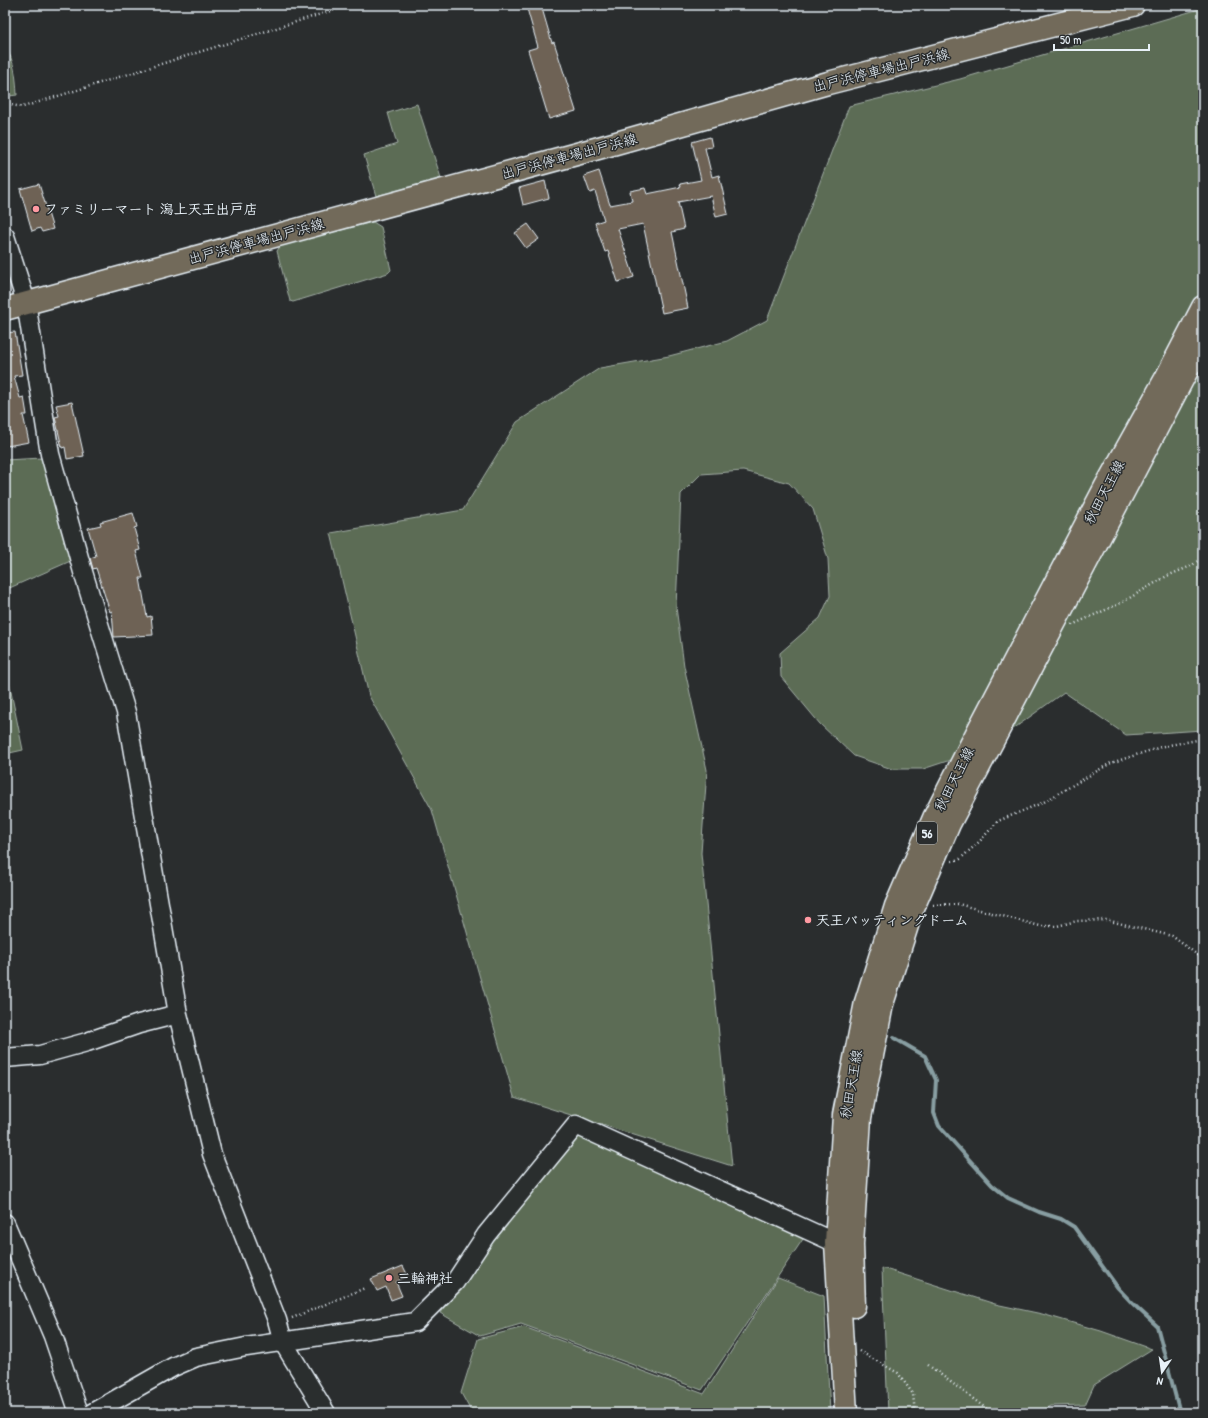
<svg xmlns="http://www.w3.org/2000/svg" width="1208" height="1418" font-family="'Patrick Hand','Klee One',sans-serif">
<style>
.green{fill:#5c6c55;stroke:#a2aea6}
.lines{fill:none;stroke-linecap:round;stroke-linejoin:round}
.stream{stroke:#889ea2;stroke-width:4}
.building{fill:#6e6254;stroke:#e8f1f8}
.minor-casing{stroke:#e8f1f8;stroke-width:21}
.major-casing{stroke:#e8f1f8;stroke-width:25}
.path{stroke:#e8f1f8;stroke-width:2.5;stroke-dasharray:1 3;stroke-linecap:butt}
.minor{stroke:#2a2d2e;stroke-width:18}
.major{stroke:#726b5a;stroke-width:22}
.poi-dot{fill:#ff9aa2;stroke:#2a2d2e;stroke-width:1.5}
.labels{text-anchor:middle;stroke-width:3;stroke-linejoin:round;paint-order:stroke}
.shield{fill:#2a2d2e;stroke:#afb6bb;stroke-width:1}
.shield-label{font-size:13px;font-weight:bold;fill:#e8f1f8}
.street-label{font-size:14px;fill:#e8f1f8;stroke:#2a2d2e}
.poi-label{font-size:14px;font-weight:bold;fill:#e8f1f8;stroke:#2a2d2e;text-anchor:start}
</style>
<rect width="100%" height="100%" fill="#2a2d2e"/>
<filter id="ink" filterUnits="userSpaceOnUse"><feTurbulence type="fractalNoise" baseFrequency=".025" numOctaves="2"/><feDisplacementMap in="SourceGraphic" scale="8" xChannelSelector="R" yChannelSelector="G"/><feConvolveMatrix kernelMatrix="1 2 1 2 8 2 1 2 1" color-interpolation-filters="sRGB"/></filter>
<g filter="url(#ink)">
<!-- green -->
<path class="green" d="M 1203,8 L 1203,730 L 1126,735 L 1064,692 L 987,748 L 923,769 L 892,769 L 854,756 L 820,724 L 781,677 L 780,653 L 820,618 L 830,596 L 828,559 L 813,509 L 789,483 L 743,471 L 701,474 L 681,494 L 676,607 L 684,666 L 707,770 L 701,853 L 732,1166 L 514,1097 L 432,810 L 369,696 L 331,533 L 463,510 L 517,422 L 600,368 L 669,356 L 727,341 L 767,320 L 849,106 L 960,79 Z
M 5,46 C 15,62 16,77 17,95 L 9,96 L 5,93 Z
M 417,104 L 441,178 L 376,196 L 364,155 L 397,144 L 388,113 Z
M 373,222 L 381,227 L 391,270 L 388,273 L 293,302 L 290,301 L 277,251 L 281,245 Z
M 42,458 L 75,559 L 5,590 L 5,460 Z
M 5,663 L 23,750 L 5,754 Z
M 577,1129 L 807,1233 L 702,1390 L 521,1324 L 480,1336 L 440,1313 L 487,1240 Z
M 882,1268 L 995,1304 L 1042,1314 L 1101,1331 L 1152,1349 L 1094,1385 L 1085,1405 L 1051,1406 L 1039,1413 L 888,1413 Z
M 778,1278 L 824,1296 L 830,1413 L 472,1413 L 461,1393 L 478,1339 L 524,1327 L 704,1394 Z"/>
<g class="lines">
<!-- stream -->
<path class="stream" d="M 894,1038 L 925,1056 L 936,1080 L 934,1113 L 939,1126 L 992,1185 L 1008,1198 L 1039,1212 L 1061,1219 L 1074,1227 L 1118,1288 L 1132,1303 L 1157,1326 L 1180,1413"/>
</g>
<!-- building -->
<path class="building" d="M 526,5 L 541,5 L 552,43 L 554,42 L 576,111 L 549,119 L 528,50 L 538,47 Z
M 710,137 L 712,147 L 705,148 L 712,177 L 719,175 L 728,214 L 716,217 L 711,196 L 678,202 L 684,229 L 672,232 L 688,308 L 662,313 L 643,224 L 618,229 L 634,277 L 618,282 L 608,251 L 605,252 L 595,223 L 604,220 L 595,191 L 590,193 L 584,176 L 599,171 L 610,205 L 632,201 L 630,191 L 645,188 L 647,194 L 681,187 L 680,184 L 701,180 L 692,142 Z
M 545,181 L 549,198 L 523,205 L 519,188 Z
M 39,184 L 53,229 L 42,232 L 40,228 L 32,231 L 20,189 Z
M 528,224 L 539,239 L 526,248 L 515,233 Z
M 15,332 L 22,375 L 14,376 L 20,398 L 24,397 L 27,415 L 23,415 L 29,442 L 7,446 L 5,437 L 5,353 L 8,352 L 5,333 Z
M 72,402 L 84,456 L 67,459 L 65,447 L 62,448 L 55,417 L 59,416 L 56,405 Z
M 133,513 L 137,527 L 134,528 L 140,550 L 136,551 L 143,578 L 140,578 L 147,617 L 151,616 L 153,635 L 114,637 L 112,611 L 110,612 L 96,568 L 93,569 L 90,558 L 96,556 L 88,528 L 101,525 L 100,522 Z
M 403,1266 L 408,1276 L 396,1282 L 402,1296 L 391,1300 L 386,1287 L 377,1291 L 371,1279 Z"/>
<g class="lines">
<!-- minor casing -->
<g class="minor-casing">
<path id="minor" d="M 5,236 L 26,302 L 50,454 L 83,572 L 126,712 L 178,1014 L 212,1154 L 277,1320 L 283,1342 L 326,1413
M 5,1058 L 40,1055 L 87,1042 L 139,1024 L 178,1014
M 5,1223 L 53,1336 L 79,1413
M 92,1413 L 173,1367 L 196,1357 L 246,1347 L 415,1322 L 455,1282 L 486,1235 L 576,1125 L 836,1243"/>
</g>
<!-- major casing -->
<g class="major-casing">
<path id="major" d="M 5,309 L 595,149 L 828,83 L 1133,5
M 854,1306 L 852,1244 L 860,1118 L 882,1004 L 912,910 L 949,824 L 1203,340
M 846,1413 L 836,1243 L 844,1115 L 866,1002 L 896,906 L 934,818 L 979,729 L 1106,486 L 1165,380 L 1203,307"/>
</g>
<!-- path -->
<path class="path" d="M 5,101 L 11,105 L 23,107 L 350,5
M 1072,625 L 1121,603 L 1167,576 L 1191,566 L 1203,557
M 952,861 L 960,859 L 979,842 L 998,821 L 1042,803 L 1111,763 L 1164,746 L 1203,739
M 933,905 L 958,904 L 1040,926 L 1057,926 L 1077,921 L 1106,920 L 1172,936 L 1203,959
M 292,1318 L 365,1288
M 859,1351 L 898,1373 L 913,1394 L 915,1413
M 928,1365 L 992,1413"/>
<!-- minor -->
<use href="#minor" class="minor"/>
<!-- major -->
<use href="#major" class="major"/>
</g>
</g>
<!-- markers -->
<g class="poi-dot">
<circle cx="36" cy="209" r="4"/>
<circle cx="808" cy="920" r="4"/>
<circle cx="389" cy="1278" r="4"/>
</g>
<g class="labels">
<!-- shield labels -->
<rect class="shield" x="917" y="822" width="20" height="22" rx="3"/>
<g class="shield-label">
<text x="927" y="838">56</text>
</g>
<!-- street labels -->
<g class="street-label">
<text transform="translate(881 70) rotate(-14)" y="5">出戸浜停車場出戸浜線</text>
<text transform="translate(569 156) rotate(-15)" y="5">出戸浜停車場出戸浜線</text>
<text transform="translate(256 241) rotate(-15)" y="5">出戸浜停車場出戸浜線</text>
<text transform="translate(1104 492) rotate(-62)" y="5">秋田天王線</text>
<text transform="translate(954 779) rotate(-63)" y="5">秋田天王線</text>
<text transform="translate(851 1084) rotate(-80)" y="5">秋田天王線</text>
</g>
<!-- poi labels -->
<g class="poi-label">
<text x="44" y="214">ファミリーマート 潟上天王出戸店</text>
<text x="816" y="925">天王バッティングドーム</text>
<text x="397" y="1283">三輪神社</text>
</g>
</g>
<!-- margin -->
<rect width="1208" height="1418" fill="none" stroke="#2a2d2e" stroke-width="20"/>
<rect x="10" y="10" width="1188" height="1398" fill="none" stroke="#e8f1f8" stroke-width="1.5" filter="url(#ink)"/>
<!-- north arrow -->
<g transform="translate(1162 1372) rotate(193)" stroke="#2a2d2e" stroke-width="3" paint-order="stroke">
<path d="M0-3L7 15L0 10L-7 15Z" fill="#e8f1f8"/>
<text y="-6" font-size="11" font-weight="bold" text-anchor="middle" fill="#e8f1f8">N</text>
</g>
<!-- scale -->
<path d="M1054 44v6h95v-6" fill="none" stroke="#e8f1f8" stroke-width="2"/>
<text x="1060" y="44" font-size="12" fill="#e8f1f8" stroke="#2a2d2e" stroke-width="3" paint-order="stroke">50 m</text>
</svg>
